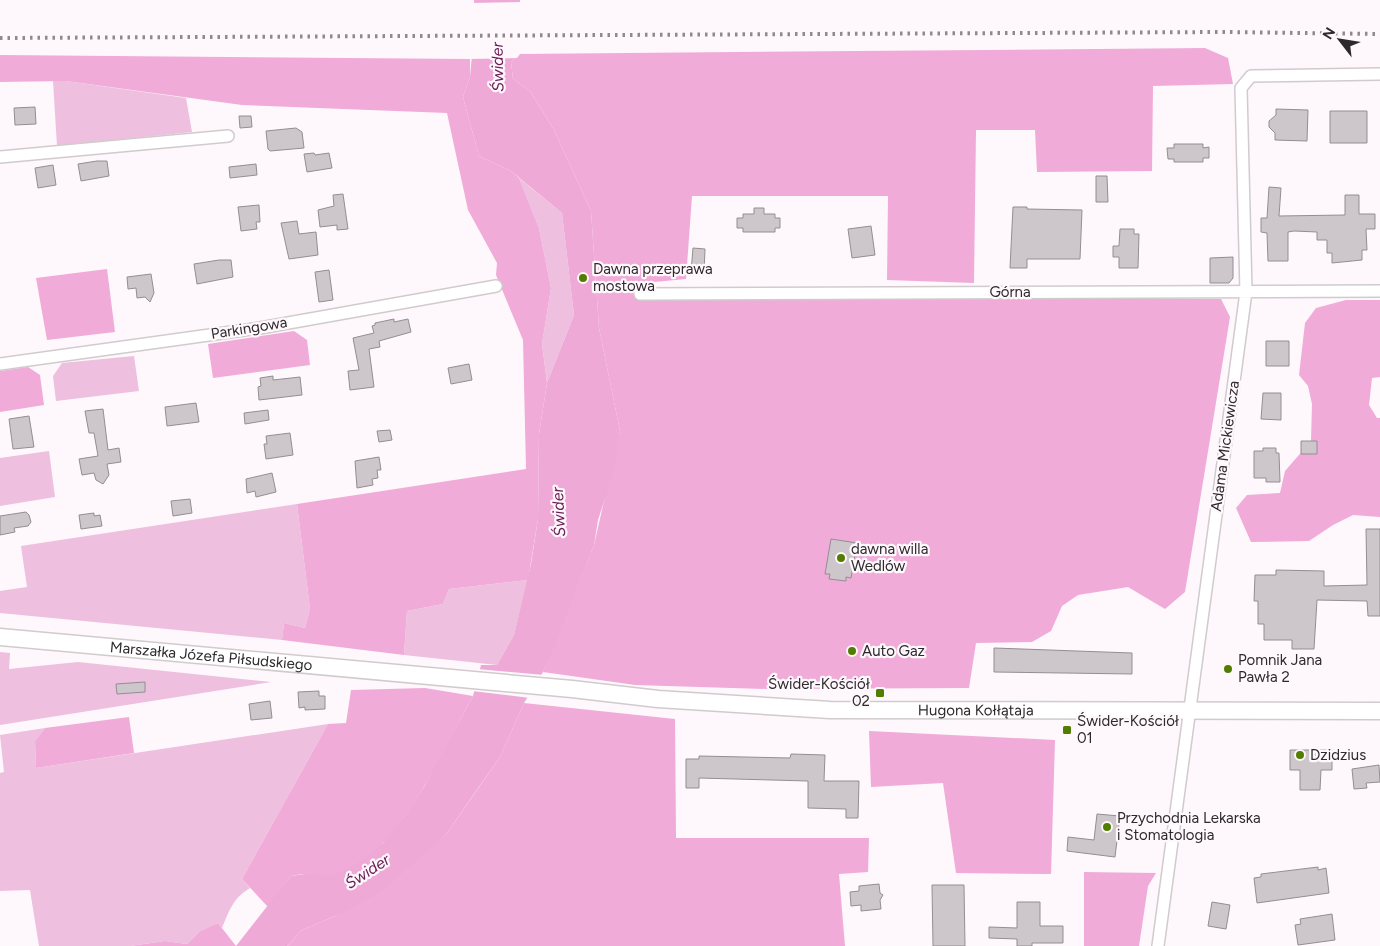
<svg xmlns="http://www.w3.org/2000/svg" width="1380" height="946" font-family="Figtree,sans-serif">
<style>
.green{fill:#eebfde}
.forest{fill:#f0abd9}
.water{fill:#eea9d7}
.pier{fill:#fef7fb}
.building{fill:#cdc7cb;stroke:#948e92}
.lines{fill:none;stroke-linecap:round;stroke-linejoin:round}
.street-casing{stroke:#d1cbce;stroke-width:14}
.secondary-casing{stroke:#d1cbce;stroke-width:19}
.street{stroke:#fff;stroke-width:11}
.secondary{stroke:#fff;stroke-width:16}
.rail{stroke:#8d898c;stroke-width:4;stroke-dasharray:2.5 5;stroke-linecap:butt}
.poi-dot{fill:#527d00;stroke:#fef7fb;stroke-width:2}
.labels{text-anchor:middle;stroke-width:4.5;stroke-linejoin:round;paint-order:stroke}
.poi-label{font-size:15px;fill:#2c2a2c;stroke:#fef7fb;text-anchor:start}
.street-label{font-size:15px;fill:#2c2a2c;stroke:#fef7fb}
.water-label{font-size:16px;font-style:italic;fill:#691b55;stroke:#fef7fb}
</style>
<rect width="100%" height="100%" fill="#fef7fb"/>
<!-- green -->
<path class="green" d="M 53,81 L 66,81 L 186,98 L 192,132 L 57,146 Z
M 519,178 L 562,213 L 574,315 L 547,383 L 542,344 L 551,288 L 539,228 Z
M 134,356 L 139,391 L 56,401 L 53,376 L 62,363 Z
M 49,451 L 55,497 L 0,506 L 0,458 Z
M 297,504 L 310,609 L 305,628 L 284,623 L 282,640 L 0,613 L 0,591 L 27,587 L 21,546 Z
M 528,580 L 514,635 L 497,665 L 404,655 L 407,611 L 443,604 L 449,589 Z
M 0,652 L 10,653 L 9,669 L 78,662 L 271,682 L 0,725 Z
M 328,724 L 242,879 L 250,888 C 233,898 229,911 222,928 L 218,923 L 200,931 L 187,944 L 165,941 L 130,946 L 39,946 L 30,890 L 0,891 L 0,773 L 4,772 L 0,735 L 45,728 L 35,741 L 36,768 Z"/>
<!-- forest -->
<path class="forest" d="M 1205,48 L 1228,58 L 1233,84 L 1153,86 L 1152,171 L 1037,172 L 1035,130 L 976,130 L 974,283 L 887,280 L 888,196 L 692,196 L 686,279 L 654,282 L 654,299 L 1221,299 L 1230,317 L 1185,592 L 1165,609 L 1128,587 L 1078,595 L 1062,606 L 1051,631 L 1032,642 L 976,643 L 969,688 L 768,689 L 635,685 L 543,672 L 594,545 L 620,431 L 599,328 L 591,211 L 554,130 L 530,91 L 513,79 L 511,62 L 518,54 Z
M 0,55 L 470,59 L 470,77 L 463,97 L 479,156 L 511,171 L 519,178 L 539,228 L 551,288 L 542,344 L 547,383 L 539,434 L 538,519 L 528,580 L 449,589 L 443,604 L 407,611 L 404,655 L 282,640 L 284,623 L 305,628 L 310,609 L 297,504 L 526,469 L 523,340 L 496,275 L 497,263 L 468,210 L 447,113 L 242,105 L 66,81 L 0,82 Z
M 107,269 L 115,332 L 47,340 L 36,278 Z
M 1346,300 L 1380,300 L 1380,377 L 1372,378 L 1369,405 L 1377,418 L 1380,418 L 1380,517 L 1353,515 L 1333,525 L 1309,541 L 1251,542 L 1236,508 L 1247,495 L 1280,493 L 1285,471 L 1311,441 L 1312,404 L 1308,386 L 1299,375 L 1305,323 L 1316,308 Z
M 294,331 L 307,340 L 310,365 L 213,378 L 208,344 Z
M 28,367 L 40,375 L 44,405 L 0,412 L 0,371 Z
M 425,688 L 473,696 C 444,748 397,860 333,876 C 327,877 320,874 314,874 C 306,873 298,875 291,876 L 268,907 L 242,879 L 328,724 L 346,723 L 351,690 Z
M 524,703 L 675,719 L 676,838 L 869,838 L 868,872 L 839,874 L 845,946 L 287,946 L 302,930 L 335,916 L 414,860 L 447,833 L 500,757 Z
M 129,717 L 134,753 L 36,768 L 35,741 L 45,728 Z
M 869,731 L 1055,740 L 1051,874 L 956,873 L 943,783 L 871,787 Z
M 1084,872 L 1156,873 L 1148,886 L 1139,946 L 1084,946 Z
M 218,923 L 236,946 L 130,946 L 165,941 L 187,944 L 200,931 Z"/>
<!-- water -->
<path class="water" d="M 474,0 L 520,0 L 518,54 L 511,62 L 513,79 L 530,91 L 554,130 L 591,211 L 599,328 L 620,431 L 613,474 L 598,520 L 594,545 L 554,647 L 543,672 L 524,703 L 500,757 L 476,791 L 447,833 L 381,892 L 335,916 L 302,930 L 287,946 L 236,946 L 291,876 L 312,873 L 332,876 L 358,863 L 383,843 L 404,817 L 424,787 L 473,696 L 481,665 L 497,665 L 514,635 L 531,564 L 538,519 L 539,434 L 547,383 L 574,315 L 562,213 L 511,171 L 479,156 L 463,97 L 470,77 L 475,21 Z"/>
<!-- pier -->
<path class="pier" d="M 523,2 L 520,54 L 517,58 L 468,59 L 471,44 L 467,40 L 467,27 L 472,20 L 471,3 Z
M 477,669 L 544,675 L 530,698 L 472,691 Z"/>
<!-- building -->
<path class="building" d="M 35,107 L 36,124 L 15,125 L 14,108 Z
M 1276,109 L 1308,110 L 1307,141 L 1275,140 L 1275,133 L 1269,127 L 1269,121 L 1276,115 Z
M 1330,111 L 1367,111 L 1367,143 L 1330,143 Z
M 239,116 L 251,116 L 252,127 L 240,128 Z
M 296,128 L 302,132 L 304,148 L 270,151 L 268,149 L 266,131 Z
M 1174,144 L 1203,144 L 1203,148 L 1209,147 L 1209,158 L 1203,158 L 1203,162 L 1174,162 L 1174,159 L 1168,159 L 1167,148 L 1174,148 Z
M 314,153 L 315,155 L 329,153 L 332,168 L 307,172 L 304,154 Z
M 97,161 L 107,161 L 109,176 L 81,181 L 78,164 Z
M 256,164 L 257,175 L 230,178 L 229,167 Z
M 53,165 L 56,185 L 38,188 L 35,168 Z
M 1096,176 L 1107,176 L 1108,202 L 1096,202 Z
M 1269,187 L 1281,188 L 1279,216 L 1345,215 L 1345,195 L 1359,195 L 1359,214 L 1375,214 L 1375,229 L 1366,229 L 1367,250 L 1362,250 L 1362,260 L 1332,263 L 1332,253 L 1327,253 L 1327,240 L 1317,240 L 1317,232 L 1294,231 L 1288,232 L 1288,261 L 1268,261 L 1267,233 L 1261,232 L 1261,218 L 1267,218 Z
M 343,194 L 348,229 L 337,230 L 337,225 L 320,227 L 318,210 L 334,206 L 333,195 Z
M 259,205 L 260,222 L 256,222 L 257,229 L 241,231 L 238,207 Z
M 1013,207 L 1027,207 L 1027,209 L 1082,210 L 1080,259 L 1027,259 L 1027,268 L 1010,268 Z
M 754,208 L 764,208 L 764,214 L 775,214 L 775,218 L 780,218 L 780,228 L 775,228 L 775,232 L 743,232 L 743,228 L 737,228 L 737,218 L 743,218 L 743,214 L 754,214 Z
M 297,221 L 299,234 L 316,232 L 318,255 L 289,259 L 281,223 Z
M 871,226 L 875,255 L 852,258 L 848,229 Z
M 1120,229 L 1134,229 L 1134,234 L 1139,234 L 1138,268 L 1119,268 L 1119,257 L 1113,257 L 1113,246 L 1119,246 Z
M 693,248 L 705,249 L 704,273 L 691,272 Z
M 1233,257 L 1233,278 L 1229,283 L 1210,283 L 1210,258 Z
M 219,260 L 231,260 L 233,277 L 197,284 L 194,264 Z
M 329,270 L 333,300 L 319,302 L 315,272 Z
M 151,274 L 154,293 L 150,302 L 145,297 L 137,298 L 136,288 L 128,289 L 127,277 Z
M 394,319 L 394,322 L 408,319 L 411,332 L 379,341 L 380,347 L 369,349 L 374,387 L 350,390 L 348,371 L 359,370 L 353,338 L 374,333 L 372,326 L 375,325 L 375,323 Z
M 1266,341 L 1289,341 L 1289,366 L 1266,366 Z
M 469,364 L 472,380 L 451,384 L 448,368 Z
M 273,376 L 273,380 L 300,377 L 302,395 L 259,400 L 258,387 L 261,386 L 260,378 Z
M 1263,393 L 1281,393 L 1281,420 L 1261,419 Z
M 196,403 L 199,422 L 167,426 L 165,407 Z
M 103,409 L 108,450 L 119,448 L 121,462 L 107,464 L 109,475 L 103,484 L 96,480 L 94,473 L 82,475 L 79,459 L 98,456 L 94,433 L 89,433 L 85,411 Z
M 268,410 L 269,420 L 245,424 L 244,413 Z
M 29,416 L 34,447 L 13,449 L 9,419 Z
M 390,430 L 392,440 L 379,442 L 377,431 Z
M 290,433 L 293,455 L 266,459 L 264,444 L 267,444 L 266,436 Z
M 1301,441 L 1317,441 L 1317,454 L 1301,454 Z
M 1263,448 L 1276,448 L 1276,453 L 1279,453 L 1280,482 L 1266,482 L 1266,478 L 1254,478 L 1254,451 L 1263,451 Z
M 379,457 L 381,470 L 377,470 L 378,478 L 372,479 L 373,485 L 357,488 L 355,461 Z
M 272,473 L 276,492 L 256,497 L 255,491 L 247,493 L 246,479 Z
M 190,499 L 192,513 L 173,516 L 171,501 Z
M 26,512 L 29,515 L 31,522 L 28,526 L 14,528 L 15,532 L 0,535 L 0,516 Z
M 94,513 L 94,516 L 100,515 L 102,526 L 81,529 L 79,515 Z
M 1366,529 L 1380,529 L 1380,616 L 1368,616 L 1367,601 L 1317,600 L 1314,649 L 1292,649 L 1292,640 L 1264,640 L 1264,624 L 1258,624 L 1258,601 L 1254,601 L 1255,575 L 1276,575 L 1276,570 L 1324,571 L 1324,586 L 1367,585 Z
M 831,539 L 857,543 L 851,578 L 846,577 L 846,581 L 829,579 L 830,574 L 825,574 Z
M 994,648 L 1132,653 L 1132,674 L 994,672 Z
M 145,682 L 145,692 L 117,694 L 116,684 Z
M 319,691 L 319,696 L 325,696 L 325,709 L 305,710 L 305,707 L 299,708 L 298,692 Z
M 270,701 L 272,718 L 251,720 L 249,704 Z
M 1290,750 L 1332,750 L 1332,770 L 1321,770 L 1320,790 L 1300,790 L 1300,770 L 1290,770 Z
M 791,754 L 825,755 L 824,781 L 859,781 L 858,818 L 846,818 L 846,809 L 808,808 L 808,781 L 699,778 L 699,788 L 686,788 L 686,759 L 699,759 L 699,756 L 790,758 Z
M 1379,765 L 1380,782 L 1366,783 L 1367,788 L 1354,789 L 1352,769 Z
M 1097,814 L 1120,816 L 1115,857 L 1067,851 L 1068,837 L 1094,840 Z
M 1318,867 L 1318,870 L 1326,868 L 1329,893 L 1257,903 L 1254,878 L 1261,877 L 1261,874 Z
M 879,884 L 880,893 L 883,895 L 880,900 L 881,909 L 861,911 L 861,905 L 851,906 L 850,892 L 859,891 L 859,886 Z
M 932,885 L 964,885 L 965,946 L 933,946 Z
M 1017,902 L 1040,902 L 1040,926 L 1063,926 L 1063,943 L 1032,943 L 1032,946 L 1017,946 L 1017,939 L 989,938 L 989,927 L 1017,928 Z
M 1212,902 L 1230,905 L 1226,929 L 1208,926 Z
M 1332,914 L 1335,940 L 1298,945 L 1295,925 L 1301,924 L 1300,919 Z"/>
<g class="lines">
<!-- street casing -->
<g class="street-casing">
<path id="street" d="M 0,157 L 228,136
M 640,294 L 1380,291
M 0,364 L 260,328 L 496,286
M 1158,946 L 1246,292 L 1241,88 L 1251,76 L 1380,74"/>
</g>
<!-- secondary casing -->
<g class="secondary-casing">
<g id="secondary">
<path id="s1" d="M 0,637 L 572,689 L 658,699 L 830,710 L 1380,711"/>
</g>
</g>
<!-- street -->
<use href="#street" class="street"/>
<!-- secondary -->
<use href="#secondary" class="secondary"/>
<!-- rail -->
<path class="rail" d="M 0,38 L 1224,32 L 1380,34"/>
</g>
<!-- markers -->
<g class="poi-dot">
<circle cx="583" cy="278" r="5"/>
<circle cx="841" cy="558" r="5"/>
<circle cx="852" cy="651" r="5"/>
<circle cx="1228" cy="669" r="5"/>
<rect x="875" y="688" width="10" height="10" rx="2.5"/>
<rect x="1062" y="725" width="10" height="10" rx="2.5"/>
<circle cx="1300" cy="755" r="5"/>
<circle cx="1107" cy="827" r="5"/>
</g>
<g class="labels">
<!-- poi labels -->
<g class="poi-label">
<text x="593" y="274">Dawna przeprawa<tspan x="593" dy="17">mostowa</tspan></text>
<text x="851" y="554">dawna willa<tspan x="851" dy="17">Wedlów</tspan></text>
<text x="862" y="656">Auto Gaz</text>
<text x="1238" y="665">Pomnik Jana<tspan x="1238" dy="17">Pawła 2</tspan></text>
<text x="870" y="689" text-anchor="end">Świder-Kościół<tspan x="870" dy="17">02</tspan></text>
<text x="1077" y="726">Świder-Kościół<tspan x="1077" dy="17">01</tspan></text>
<text x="1310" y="760">Dzidzius</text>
<text x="1117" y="823">Przychodnia Lekarska<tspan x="1117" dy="17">i Stomatologia</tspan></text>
</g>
<!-- street labels -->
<g class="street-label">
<text x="1010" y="297">Górna</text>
<text transform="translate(249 328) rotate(-9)" y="5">Parkingowa</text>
<text transform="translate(1225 446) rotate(-82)" y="5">Adama Mickiewicza</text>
<text dy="5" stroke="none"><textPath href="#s1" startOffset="212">Marszałka Józefa Piłsudskiego</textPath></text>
<text dy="5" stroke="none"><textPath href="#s1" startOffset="979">Hugona Kołłątaja</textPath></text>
</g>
<!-- water labels -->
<g class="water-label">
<text transform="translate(497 67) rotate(-91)" y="6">Świder</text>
<text transform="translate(558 512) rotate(-93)" y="6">Świder</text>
<text transform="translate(367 871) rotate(-33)" y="6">Świder</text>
</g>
</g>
<!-- north arrow -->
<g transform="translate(1340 40) rotate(301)" stroke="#fef7fb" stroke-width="4" paint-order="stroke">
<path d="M0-4L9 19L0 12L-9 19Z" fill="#2c2a2c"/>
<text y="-8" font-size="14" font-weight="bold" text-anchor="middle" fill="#2c2a2c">N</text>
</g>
</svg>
